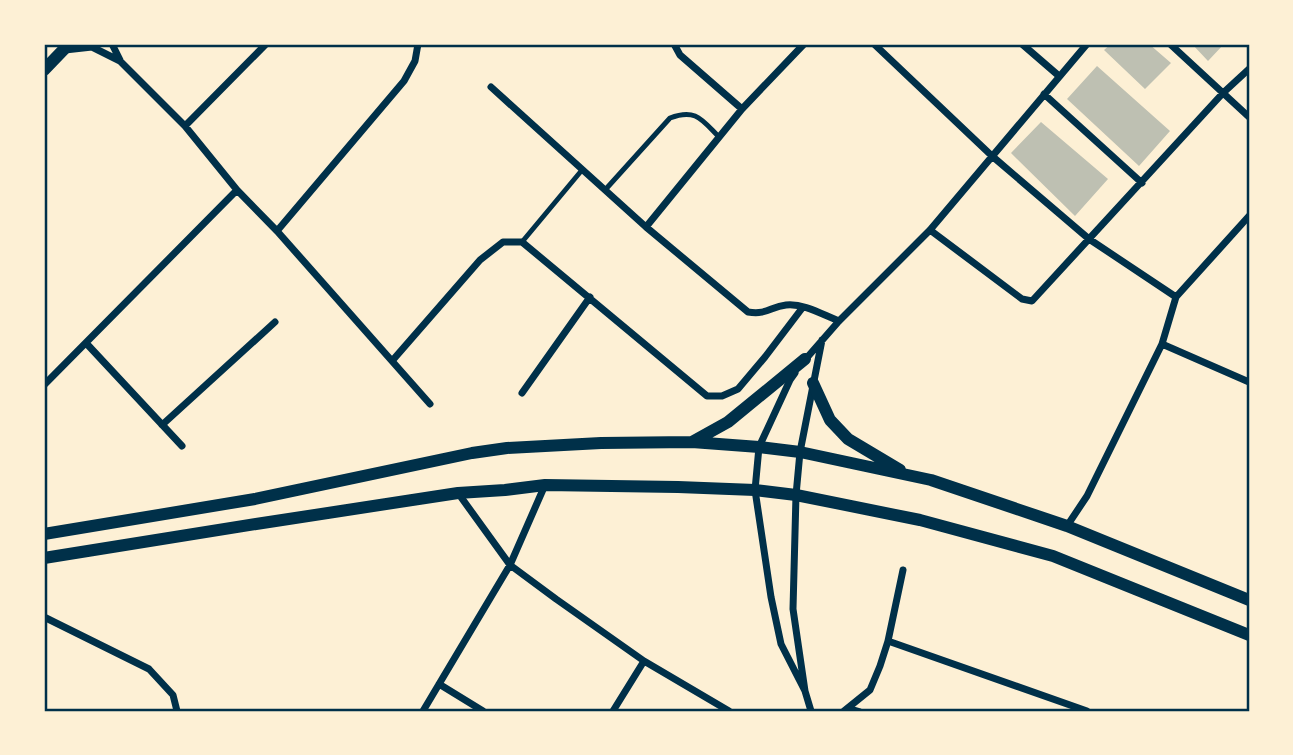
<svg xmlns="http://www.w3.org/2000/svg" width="1293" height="755" font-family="Signika,sans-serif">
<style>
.building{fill:#bec0b2}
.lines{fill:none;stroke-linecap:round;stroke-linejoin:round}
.service{stroke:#003049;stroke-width:5}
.minor{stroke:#003049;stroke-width:7}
.tertiary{stroke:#003049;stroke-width:12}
.neatline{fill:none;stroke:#003049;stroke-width:2.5}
</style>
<rect width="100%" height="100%" fill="#fdf0d5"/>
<!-- building -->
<path class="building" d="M 1111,44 L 1149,44 L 1171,63 L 1145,89 L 1104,50 Z
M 1192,44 L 1224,44 L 1208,61 Z
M 1097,66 L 1170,131 L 1139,166 L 1067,99 Z
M 1041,122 L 1108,179 L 1075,216 L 1011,153 Z"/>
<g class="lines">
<!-- service -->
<path class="service" d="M 605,190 L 670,118 C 696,108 702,120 719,137
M 522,242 L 582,170
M 850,708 L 860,711"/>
<!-- minor -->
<path class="minor" d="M 112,44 L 120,60
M 674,44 L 680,55 L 742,109
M 874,44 L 992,156 L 1089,239 L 1176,297
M 1022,44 L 1059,76
M 1170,44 L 1249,117
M 65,50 L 92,47 L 120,61 L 185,126 L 237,190 L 277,231 L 430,404
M 491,87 L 646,227 L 748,312 C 767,315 770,307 786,305 C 804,303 823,315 839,321
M 1044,94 L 1142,183
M 185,126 L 266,44
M 646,227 L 742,109 L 804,44
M 930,230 L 1022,299 L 1032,301 L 1223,93 L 1249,69
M 277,231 L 404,81 L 415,61 L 418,44
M 86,343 L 182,446
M 1162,344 L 1249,382
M 392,361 L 480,260 L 503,242 L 522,242 L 707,396 L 722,396 L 738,389 L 765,357 L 803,307
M 804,361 L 839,321 L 930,230 L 1087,44
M 795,373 L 790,380 L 759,447 L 755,490 L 771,597 L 781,644 L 805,691 L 793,609 L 796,495 L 800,452 L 822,340
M 44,385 L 237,190
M 522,393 L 590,297
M 162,425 L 275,322
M 458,493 L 510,565 L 545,485
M 1067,526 L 1087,496 L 1162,344 L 1176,297 L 1249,216
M 44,617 L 149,669 L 173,695 L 177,711
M 888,641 L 1087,711
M 439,684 L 483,711
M 805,691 L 811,711
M 423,711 L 510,565 L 556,599 L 644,661 L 729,711
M 613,711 L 644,661
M 844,711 L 870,690 L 880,666 L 888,641 L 903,570"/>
<!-- tertiary -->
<path class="tertiary" d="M 44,70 L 69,44
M 813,383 L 830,420 L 848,439 L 900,470
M 692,442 L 728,422 L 805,359
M 44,534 L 255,499 L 472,453 L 507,448 L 601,443 L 692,442 L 759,447 L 800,452 L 931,480 L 1067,526 L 1249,600
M 44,558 L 256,524 L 458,493 L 505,490 L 545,485 L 678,487 L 755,490 L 796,495 L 920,520 L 1053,556 L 1249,635"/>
</g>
<!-- border -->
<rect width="1293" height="755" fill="none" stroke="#fdf0d5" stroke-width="91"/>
<rect x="46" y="46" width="1202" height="664" class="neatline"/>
</svg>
